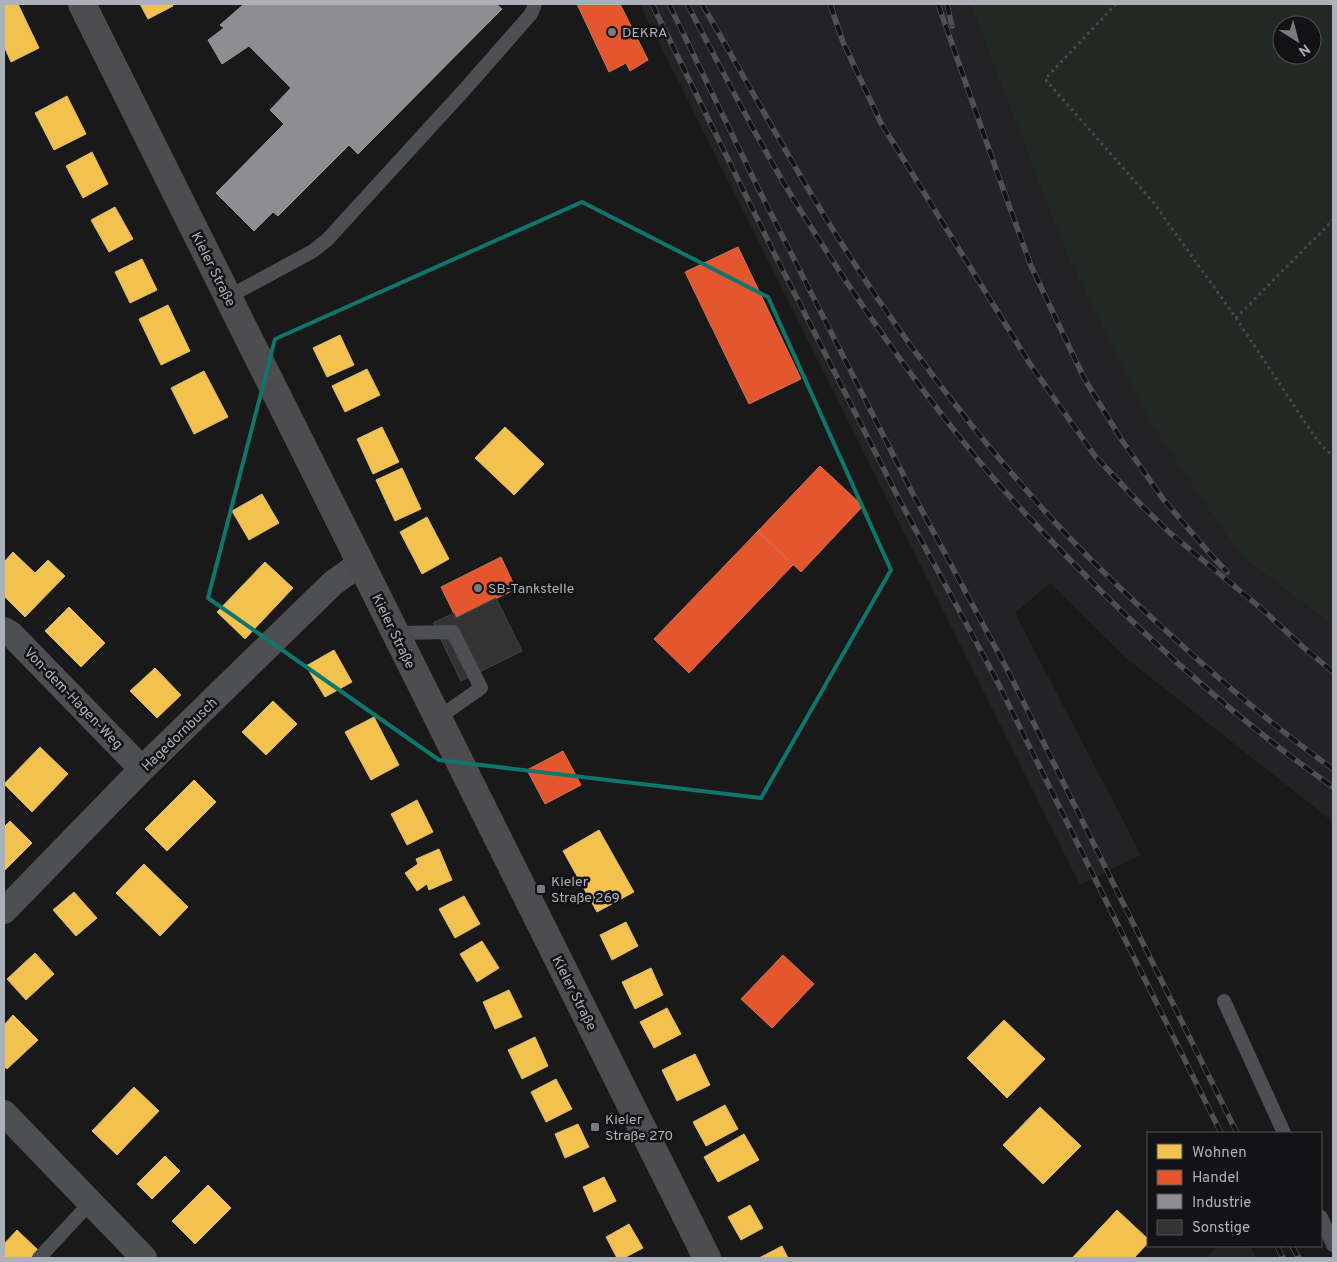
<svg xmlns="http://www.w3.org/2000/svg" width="1337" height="1262" font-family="Overpass,sans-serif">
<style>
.built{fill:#232325}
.green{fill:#222823;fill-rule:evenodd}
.homes{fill:#f2c14e;stroke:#ddbc6e}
.shops{fill:#e4572e;stroke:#d37257}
.industry{fill:#8d8d92;stroke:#96989d}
.building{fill:#333334;stroke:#424345}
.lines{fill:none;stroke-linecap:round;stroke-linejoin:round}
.path{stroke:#494b4d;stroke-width:3;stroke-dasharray:2.5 4;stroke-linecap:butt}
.service{stroke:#4e4f52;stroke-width:14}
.minor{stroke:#4e4f52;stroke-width:26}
.secondary{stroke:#4d4d4f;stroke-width:28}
.rail-casing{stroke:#4e5052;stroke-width:5.5}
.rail{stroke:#131315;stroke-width:4;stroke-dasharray:11;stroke-linecap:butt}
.marked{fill:none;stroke:#0f766e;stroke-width:4;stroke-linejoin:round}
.poi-dot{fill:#797b80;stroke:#131315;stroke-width:2}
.labels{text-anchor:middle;stroke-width:5;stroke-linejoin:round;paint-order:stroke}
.poi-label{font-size:14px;fill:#acb0b8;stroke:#131315;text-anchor:start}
.street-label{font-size:14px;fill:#acb0b8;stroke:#131315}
</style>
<rect width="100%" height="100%" fill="#191919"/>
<!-- built -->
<path class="built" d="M 640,4 L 970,4 L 1065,251 L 1152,425 L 1240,555 L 1333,626 L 1333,822 L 1126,658 L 1050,583 L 1015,613 L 1141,855 L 1080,885 Z
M 1218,1246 L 1250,1246 L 1256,1258 L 1206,1258 Z"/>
<!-- green -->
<path class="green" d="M 970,4 L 1333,4 L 1333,626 L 1240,555 L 1152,426 L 1065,251 ZM 1282,25 L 1312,25 L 1312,55 L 1282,55 Z"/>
<!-- homes -->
<path class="homes" d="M 4,4 L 18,4 L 39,48 L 11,62 L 4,46 Z
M 140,4 L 172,4 L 173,6 L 148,19 Z
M 67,96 L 86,134 L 54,150 L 35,113 Z
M 92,152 L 108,184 L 83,198 L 66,166 Z
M 115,207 L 133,239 L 109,252 L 91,220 Z
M 142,259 L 157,290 L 130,303 L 115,272 Z
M 168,305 L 190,351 L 161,365 L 139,319 Z
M 340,335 L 354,365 L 327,377 L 313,348 Z
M 367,369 L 380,395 L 345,412 L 332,386 Z
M 204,371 L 228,417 L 194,434 L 171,388 Z
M 382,427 L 399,462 L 373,474 L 357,439 Z
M 505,427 L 544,464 L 514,495 L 475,458 Z
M 402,468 L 421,509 L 395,521 L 376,480 Z
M 262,494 L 279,523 L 249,540 L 232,511 Z
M 427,517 L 449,559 L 422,574 L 400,532 Z
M 13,552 L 35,573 L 48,560 L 65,576 L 25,617 L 4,596 L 4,562 Z
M 265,562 L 293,588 L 245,639 L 217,612 Z
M 69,607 L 105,643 L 81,667 L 45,631 Z
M 334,650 L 352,682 L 325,697 L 306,666 Z
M 155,668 L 181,695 L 157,718 L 130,691 Z
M 273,701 L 297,724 L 266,755 L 242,732 Z
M 374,717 L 399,765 L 371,780 L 345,732 Z
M 40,747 L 68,774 L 32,812 L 4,784 Z
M 194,780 L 216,802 L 167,851 L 145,829 Z
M 417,800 L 433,832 L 407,845 L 391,814 Z
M 10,821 L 32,843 L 4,871 L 4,827 Z
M 599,830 L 634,892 L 597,912 L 563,851 Z
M 439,849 L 452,880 L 429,890 L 427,884 L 417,891 L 405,873 L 418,864 L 416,859 Z
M 144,864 L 188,907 L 160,936 L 116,893 Z
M 74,892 L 97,918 L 76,936 L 53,910 Z
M 464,896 L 480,924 L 455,938 L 439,909 Z
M 626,922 L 638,946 L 612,960 L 600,935 Z
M 482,941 L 499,968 L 477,982 L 460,954 Z
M 35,953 L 54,974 L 26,1000 L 7,979 Z
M 651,968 L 663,995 L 635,1009 L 622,982 Z
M 509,990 L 522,1017 L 495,1029 L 483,1002 Z
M 667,1008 L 681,1034 L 654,1048 L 640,1022 Z
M 13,1015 L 38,1040 L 7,1069 L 4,1066 L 4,1025 Z
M 1004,1020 L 1045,1059 L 1007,1098 L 967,1058 Z
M 535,1037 L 548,1066 L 522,1079 L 508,1050 Z
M 695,1054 L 710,1085 L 677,1101 L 662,1070 Z
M 556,1079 L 572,1109 L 546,1122 L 531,1092 Z
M 134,1087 L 159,1111 L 117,1155 L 92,1131 Z
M 725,1105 L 738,1129 L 706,1146 L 693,1122 Z
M 1040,1107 L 1081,1146 L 1043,1184 L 1003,1145 Z
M 578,1124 L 589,1147 L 565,1158 L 555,1134 Z
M 744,1134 L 759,1160 L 718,1182 L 704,1157 Z
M 165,1156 L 180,1171 L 152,1199 L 137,1184 Z
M 604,1177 L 616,1201 L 594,1212 L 583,1187 Z
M 208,1185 L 231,1208 L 195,1244 L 172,1221 Z
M 750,1205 L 763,1228 L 741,1240 L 728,1217 Z
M 1117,1210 L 1148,1239 L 1148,1243 L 1134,1258 L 1074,1258 L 1073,1257 Z
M 629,1224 L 643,1248 L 624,1258 L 617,1258 L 606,1237 Z
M 17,1230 L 38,1250 L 30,1258 L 4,1258 L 4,1244 Z
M 782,1246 L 788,1258 L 759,1258 Z"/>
<!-- shops -->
<path class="shops" d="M 577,4 L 620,4 L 648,60 L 630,71 L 626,63 L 609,72 Z
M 738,247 L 801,379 L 749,404 L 685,272 Z
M 820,466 L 863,506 L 801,572 L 758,531 Z
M 758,531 L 793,565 L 689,673 L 654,639 Z
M 501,557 L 516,589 L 456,618 L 441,587 Z
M 563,751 L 581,785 L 545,804 L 527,770 Z
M 783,955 L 814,984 L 772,1028 L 741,999 Z"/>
<!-- industry -->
<path class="industry" d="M 244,4 L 496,4 L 502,9 L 358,154 L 349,145 L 278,216 L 273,212 L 254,231 L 216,193 L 284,124 L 270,110 L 291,88 L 249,46 L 222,64 L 208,40 L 224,28 L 220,25 Z"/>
<!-- building -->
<path class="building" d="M 496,598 L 522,651 L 461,681 L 433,623 L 454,613 L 456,618 Z"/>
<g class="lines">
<!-- path -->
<path class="path" d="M 1116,4 L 1045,79 L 1153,202 L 1236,318 L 1314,436 L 1324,448 L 1333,456
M 1236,318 L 1333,220"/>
<!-- service -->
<path class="service" d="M 228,297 L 313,251 L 327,240 L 466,88 L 531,14 L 535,4
M 396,633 L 453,632 L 481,688 L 438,718
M 1224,1001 L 1284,1133
M 1321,1217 L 1333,1245
M 39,1258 L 91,1202"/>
<!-- minor -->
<path class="minor" d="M 4,630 L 11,634 L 142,769
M 4,911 L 142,769 L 333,583 L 361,563
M 4,1113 L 144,1258"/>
<!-- secondary -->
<path class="secondary" d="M 82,4 L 707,1258"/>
<!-- rail casing -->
<g class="rail-casing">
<path id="rail" d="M 652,4 L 775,255 L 899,499 L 996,679 L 1221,1133
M 669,4 L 758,188 L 912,492 L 1008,671 L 1237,1133
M 687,4 C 725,75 761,148 804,216 C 859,304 918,388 984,467 C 1021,511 1061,551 1101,591 C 1173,662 1250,729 1333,787
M 702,4 C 760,104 814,206 880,302 C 927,371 979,437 1035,500 C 1074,545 1118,587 1163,628 C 1217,678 1273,726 1333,769
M 830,4 L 843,42 L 881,123 L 1030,364 L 1095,456 L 1143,507 L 1170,533 L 1262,609 L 1303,647 L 1333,672
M 938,4 L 997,172 L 1031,266 L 1084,378 L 1121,439 L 1163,499 L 1211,555 L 1227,572
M 947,4 L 952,26
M 1277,1246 L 1283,1258
M 1292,1246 L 1299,1258"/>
</g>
<!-- rail -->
<use href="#rail" class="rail"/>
</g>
<!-- marked area -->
<path class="marked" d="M 582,202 L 768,297 L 891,570 L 761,798 L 439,760 L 208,598 L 275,339 Z"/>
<!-- markers -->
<g class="poi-dot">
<circle cx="612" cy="32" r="5"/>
<circle cx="478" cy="588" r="5"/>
<rect x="536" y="884" width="10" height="10" rx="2.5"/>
<rect x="590" y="1122" width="10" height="10" rx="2.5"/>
</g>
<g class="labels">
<!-- poi labels -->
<g class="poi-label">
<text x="622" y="37">DEKRA</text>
<text x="488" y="593">SB-Tankstelle</text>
<text x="551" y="886">Kieler<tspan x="551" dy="16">Straße 269</tspan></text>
<text x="605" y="1124">Kieler<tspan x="605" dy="16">Straße 270</tspan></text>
</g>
<!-- street labels -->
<g class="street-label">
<text transform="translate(214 269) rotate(63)" y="5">Kieler Straße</text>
<text transform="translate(394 631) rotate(64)" y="5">Kieler Straße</text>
<text transform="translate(74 698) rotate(46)" y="5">Von-dem-Hagen-Weg</text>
<text transform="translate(179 734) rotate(-44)" y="5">Hagedornbusch</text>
<text transform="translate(575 993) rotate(63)" y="5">Kieler Straße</text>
</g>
</g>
<!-- border -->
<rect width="1337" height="1262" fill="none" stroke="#acb0b8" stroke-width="10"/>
<!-- legend -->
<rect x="1147" y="1132" width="175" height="115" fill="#131315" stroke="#505256"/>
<rect x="1157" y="1144" width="25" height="15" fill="#f2c14e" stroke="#505256"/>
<text x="1192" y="1157" font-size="15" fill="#acb0b8">Wohnen</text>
<rect x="1157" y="1170" width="25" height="15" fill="#e4572e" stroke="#505256"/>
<text x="1192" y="1182" font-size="15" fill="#acb0b8">Handel</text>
<rect x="1157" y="1194" width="25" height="15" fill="#8d8d92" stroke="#505256"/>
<text x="1192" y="1207" font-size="15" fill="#acb0b8">Industrie</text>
<rect x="1157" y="1220" width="25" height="15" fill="#333334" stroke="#505256"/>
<text x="1192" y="1232" font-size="15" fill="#acb0b8">Sonstige</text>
<!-- north arrow -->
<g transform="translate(1297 40) rotate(144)"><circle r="24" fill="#131315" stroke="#505256"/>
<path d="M0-4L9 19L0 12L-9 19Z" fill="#797b80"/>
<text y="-8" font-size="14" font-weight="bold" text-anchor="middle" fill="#acb0b8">N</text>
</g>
</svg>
